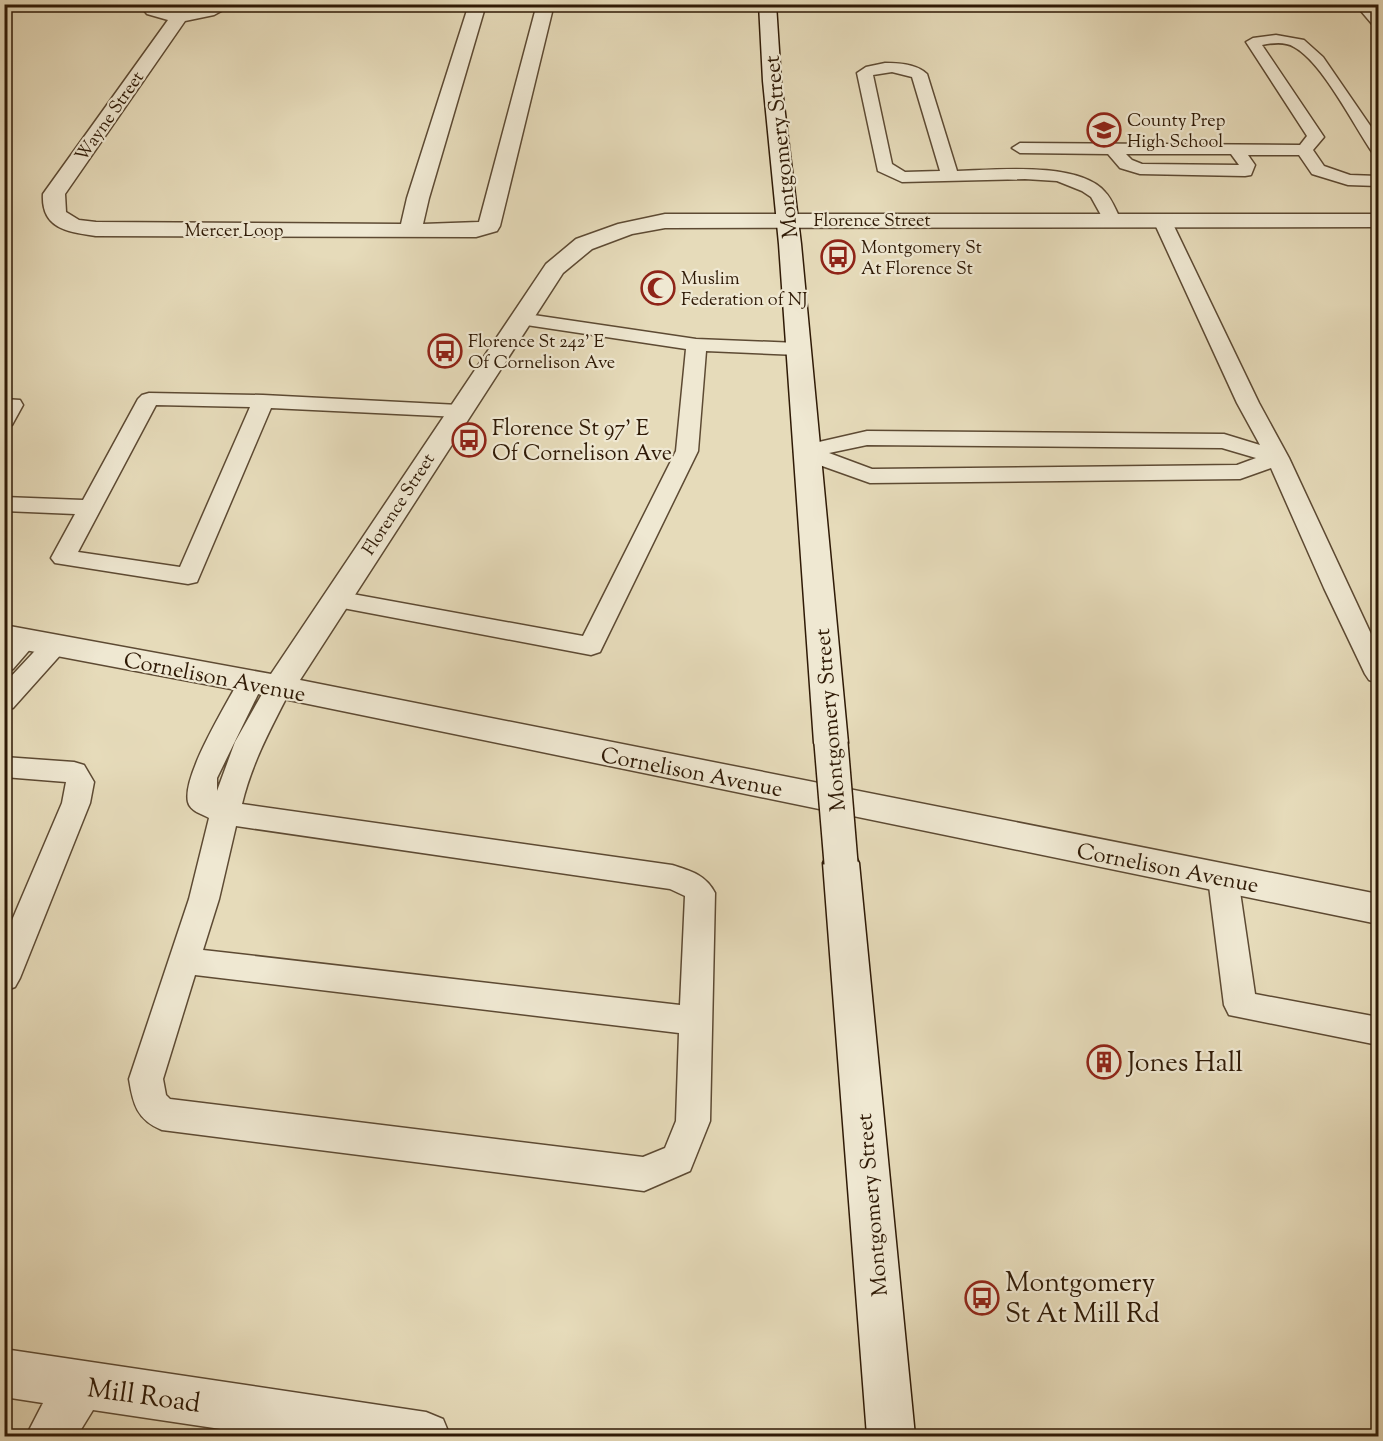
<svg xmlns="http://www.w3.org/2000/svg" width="1383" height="1441" font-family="'Sorts Mill Goudy',serif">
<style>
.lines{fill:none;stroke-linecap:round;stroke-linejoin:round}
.lane-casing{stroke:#5d4a33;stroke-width:3}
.street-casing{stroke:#5d4a33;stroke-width:3}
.secondary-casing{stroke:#2f1a06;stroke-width:3}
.lane{fill:#efe8d2;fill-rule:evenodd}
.street{fill:#efe8d2;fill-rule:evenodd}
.secondary{fill:#efe8d2;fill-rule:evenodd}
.secondary-bridge-casing{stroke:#2f1a06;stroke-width:36;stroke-linecap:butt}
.secondary-bridge{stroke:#efe8d2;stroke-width:33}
.labels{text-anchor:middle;stroke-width:4.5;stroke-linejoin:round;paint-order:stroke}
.far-street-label{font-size:18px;fill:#2f1a06;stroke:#efe8d2}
.far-poi-label{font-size:18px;fill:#2f1a06;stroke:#efe8d2;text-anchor:start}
.street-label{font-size:22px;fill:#2f1a06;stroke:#efe8d2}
.poi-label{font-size:22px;fill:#2f1a06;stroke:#efe8d2;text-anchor:start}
.near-poi-label{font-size:27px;fill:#2f1a06;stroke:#efe8d2;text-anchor:start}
.near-street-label{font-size:27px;fill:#2f1a06;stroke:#efe8d2}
</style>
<rect width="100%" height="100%" fill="#e6dbba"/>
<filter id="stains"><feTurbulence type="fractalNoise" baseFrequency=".00333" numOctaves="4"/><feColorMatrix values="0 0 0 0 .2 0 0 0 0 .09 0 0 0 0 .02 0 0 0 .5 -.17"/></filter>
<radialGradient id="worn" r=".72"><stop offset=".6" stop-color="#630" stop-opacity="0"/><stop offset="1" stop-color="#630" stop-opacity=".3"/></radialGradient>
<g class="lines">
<!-- lane casing -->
<g class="lane-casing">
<path id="lane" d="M 1276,35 L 1304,40 L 1323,57 L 1378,137 L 1378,153 L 1372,152 C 1353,124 1322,62 1294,47 C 1285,41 1272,43 1262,45 L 1324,137 L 1313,150 L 1324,166 L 1350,175 L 1378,176 L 1378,186 L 1348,185 L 1312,174 L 1299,155 L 1248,155 L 1255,165 L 1251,175 L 1245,176 L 1140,174 L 1120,168 L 1108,154 L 1020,153 L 1012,148 L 1020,143 L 1300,145 L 1307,136 L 1246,42 L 1253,38 ZM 1126,154 L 1231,154 L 1239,165 L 1142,164 L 1132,160 Z
M 885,63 C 899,63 917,64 927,74 L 957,171 C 994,170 1079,161 1105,192 C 1112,199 1116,211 1121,220 L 1118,224 L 1106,224 L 1091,197 L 1082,191 L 1057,181 L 1025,179 L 902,182 L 878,171 L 857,73 L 866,67 ZM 892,72 L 912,77 L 940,171 L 905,172 L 892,164 L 873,75 Z
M 1162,215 L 1168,216 L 1171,220 L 1259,403 L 1289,458 L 1378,649 L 1378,683 L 1369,680 L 1365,674 L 1324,588 L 1271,468 L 1240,479 L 870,483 L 797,457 L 794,452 L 797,447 L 867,431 L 1224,434 L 1260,445 L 1237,403 L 1153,220 L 1156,216 ZM 867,445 L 1222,448 L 1256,458 L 1237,465 L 872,469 L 829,453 Z
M 520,313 L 696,339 L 798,343 L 805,345 L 808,349 L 805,353 L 798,355 L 706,351 L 698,451 L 600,652 L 591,655 L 327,605 L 324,599 L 327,593 L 336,591 L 583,636 L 676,451 L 686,349 L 513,323 L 510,319 L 513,315 Z
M 149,393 L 263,395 L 459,405 L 467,406 L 470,411 L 467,416 L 459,417 L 271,408 L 197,582 L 188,584 L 55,563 L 51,558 L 75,514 L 4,511 L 4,497 L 83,500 L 138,399 L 142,395 ZM 156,405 L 250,407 L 180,567 L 78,552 Z
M 4,399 L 20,400 L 23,405 L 12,425 L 4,426 Z
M 26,630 L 35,633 L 39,639 L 13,669 L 4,672 L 4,646 L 17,633 Z
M 55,636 L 64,639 L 68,645 L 64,651 L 13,708 L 4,710 L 4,684 L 46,639 Z
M 251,673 L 260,675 L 264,682 L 217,778 L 217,791 L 235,742 L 270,680 L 279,678 L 288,680 L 292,687 C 272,726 252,762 242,804 L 672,865 C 691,871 706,875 715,893 L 710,1121 L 690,1171 L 644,1191 L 162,1130 C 137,1120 133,1104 129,1079 L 189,899 L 209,818 C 202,814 190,811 188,802 C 182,776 225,707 238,682 L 242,675 ZM 236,826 L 670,889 L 685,896 L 680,1005 L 203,950 L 219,899 ZM 195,975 L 679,1033 L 676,1121 L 665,1148 L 643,1157 L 170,1099 L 166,1095 L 163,1079 Z
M 4,757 L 74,762 L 84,765 L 94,782 L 90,803 L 20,978 L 15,987 L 4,991 L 4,939 L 62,803 L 66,782 L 4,777 Z
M 1223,866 L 1234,870 L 1238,878 L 1255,994 L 1378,1017 L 1378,1045 L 1229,1015 L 1224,1005 L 1208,878 L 1212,870 Z"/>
</g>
<!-- street casing -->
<g class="street-casing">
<path id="street" d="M 139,4 L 157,4 L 173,10 L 197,9 L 212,4 L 234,4 L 214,15 L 185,21 L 65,194 L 66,212 L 79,220 L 96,222 L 401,224 L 407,198 L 469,4 L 486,4 L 429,198 L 423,224 L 479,222 L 537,4 L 554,4 L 500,226 L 497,231 L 476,237 L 96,236 C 68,232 41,229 43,194 L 168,20 L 147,14 Z
M 1355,4 L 1373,4 L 1378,10 L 1378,25 L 1372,24 Z
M 665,214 L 1378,214 L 1378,227 L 665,228 L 632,234 L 592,249 L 563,273 L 300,680 L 1378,894 L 1378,924 L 279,698 L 4,646 L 4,625 L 271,674 L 546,264 L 576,239 L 618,224 Z
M 4,1349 L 426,1412 L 443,1419 L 450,1436 L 267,1436 L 93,1410 L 77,1436 L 26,1436 L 43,1403 L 4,1397 Z"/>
</g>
<!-- secondary casing -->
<g class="secondary-casing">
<path id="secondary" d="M 759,4 L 776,4 L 781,81 L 801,244 L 848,743 L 843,752 L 831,755 L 819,752 L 814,743 L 779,244 L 763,81 Z
M 841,849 L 854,853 L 859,863 L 915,1436 L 867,1436 L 823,863 L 828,853 Z"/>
</g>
<!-- lane -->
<use href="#lane" class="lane"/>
<!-- street -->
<use href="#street" class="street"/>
<!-- secondary -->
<use href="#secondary" class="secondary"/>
<!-- secondary-bridge casing -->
<g class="secondary-bridge-casing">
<path id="secondary-bridge" d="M 831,743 L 841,863"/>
</g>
<!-- secondary-bridge -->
<use href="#secondary-bridge" class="secondary-bridge"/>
</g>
<!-- icons -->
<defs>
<g id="school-ring" transform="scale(1.725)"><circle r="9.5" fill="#efe8d2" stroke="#8f2418" stroke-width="1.5"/><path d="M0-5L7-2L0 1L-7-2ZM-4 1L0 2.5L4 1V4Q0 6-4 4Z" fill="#8f2418"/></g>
<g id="bus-ring" transform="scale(1.725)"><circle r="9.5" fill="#efe8d2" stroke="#8f2418" stroke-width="1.5"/><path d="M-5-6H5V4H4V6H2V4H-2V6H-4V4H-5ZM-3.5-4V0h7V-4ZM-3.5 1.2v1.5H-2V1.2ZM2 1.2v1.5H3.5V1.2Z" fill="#8f2418"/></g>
<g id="mosque-ring" transform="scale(1.725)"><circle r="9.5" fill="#efe8d2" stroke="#8f2418" stroke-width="1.5"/><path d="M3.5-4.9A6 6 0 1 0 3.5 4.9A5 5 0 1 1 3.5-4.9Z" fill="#8f2418"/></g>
<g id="building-ring" transform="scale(1.725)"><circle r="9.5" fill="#efe8d2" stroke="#8f2418" stroke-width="1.5"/><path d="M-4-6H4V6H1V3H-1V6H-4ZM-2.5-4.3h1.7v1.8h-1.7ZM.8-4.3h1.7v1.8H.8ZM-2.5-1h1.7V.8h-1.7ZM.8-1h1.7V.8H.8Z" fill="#8f2418"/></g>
</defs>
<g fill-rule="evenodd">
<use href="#school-ring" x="1104" y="130"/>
<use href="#bus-ring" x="838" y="257"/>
<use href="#mosque-ring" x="658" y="288"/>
<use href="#bus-ring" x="445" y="351"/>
<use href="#bus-ring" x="469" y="440"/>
<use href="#building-ring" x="1104" y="1062"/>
<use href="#bus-ring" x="982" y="1298"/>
</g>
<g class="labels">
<!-- far-street labels -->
<g class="far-street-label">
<text transform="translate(109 116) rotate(-55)" y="6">Wayne Street</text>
<text x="872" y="226">Florence Street</text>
<text x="234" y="236">Mercer Loop</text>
<text transform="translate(398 504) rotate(-57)" y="6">Florence Street</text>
</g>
<!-- far-poi labels -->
<g class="far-poi-label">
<text x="1127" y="126">County Prep<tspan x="1127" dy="21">High School</tspan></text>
<text x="861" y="253">Montgomery St<tspan x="861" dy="21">At Florence St</tspan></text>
<text x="681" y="284">Muslim<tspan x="681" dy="21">Federation of NJ</tspan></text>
<text x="468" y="347">Florence St 242' E<tspan x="468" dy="21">Of Cornelison Ave</tspan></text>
</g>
<!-- street labels -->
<g class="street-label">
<text transform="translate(780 147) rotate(-96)" y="8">Montgomery Street</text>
<text transform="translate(215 676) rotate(11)" y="8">Cornelison Avenue</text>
<text transform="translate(829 720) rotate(-95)" y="8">Montgomery Street</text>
<text transform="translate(692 771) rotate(11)" y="8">Cornelison Avenue</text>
<text transform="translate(1168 867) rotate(11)" y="8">Cornelison Avenue</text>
<text transform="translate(871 1205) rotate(-95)" y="8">Montgomery Street</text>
</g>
<!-- poi labels -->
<g class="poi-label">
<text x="492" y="435">Florence St 97' E<tspan x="492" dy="25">Of Cornelison Ave</tspan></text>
</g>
<!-- near-poi labels -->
<g class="near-poi-label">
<text x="1127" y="1071">Jones Hall</text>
<text x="1005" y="1291">Montgomery<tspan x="1005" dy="31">St At Mill Rd</tspan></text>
</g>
<!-- near-street labels -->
<g class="near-street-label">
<text transform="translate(144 1395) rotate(8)" y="9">Mill Road</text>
</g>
</g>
<!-- margin -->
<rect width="1383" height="1441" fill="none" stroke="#e6dbba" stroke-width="24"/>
<rect x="6" y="6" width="1371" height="1429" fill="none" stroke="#2f1a06" stroke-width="3"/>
<rect x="12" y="12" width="1359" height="1417" fill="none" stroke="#2f1a06" stroke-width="1.5"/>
<rect width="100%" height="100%" filter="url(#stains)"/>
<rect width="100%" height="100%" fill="url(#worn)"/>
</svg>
